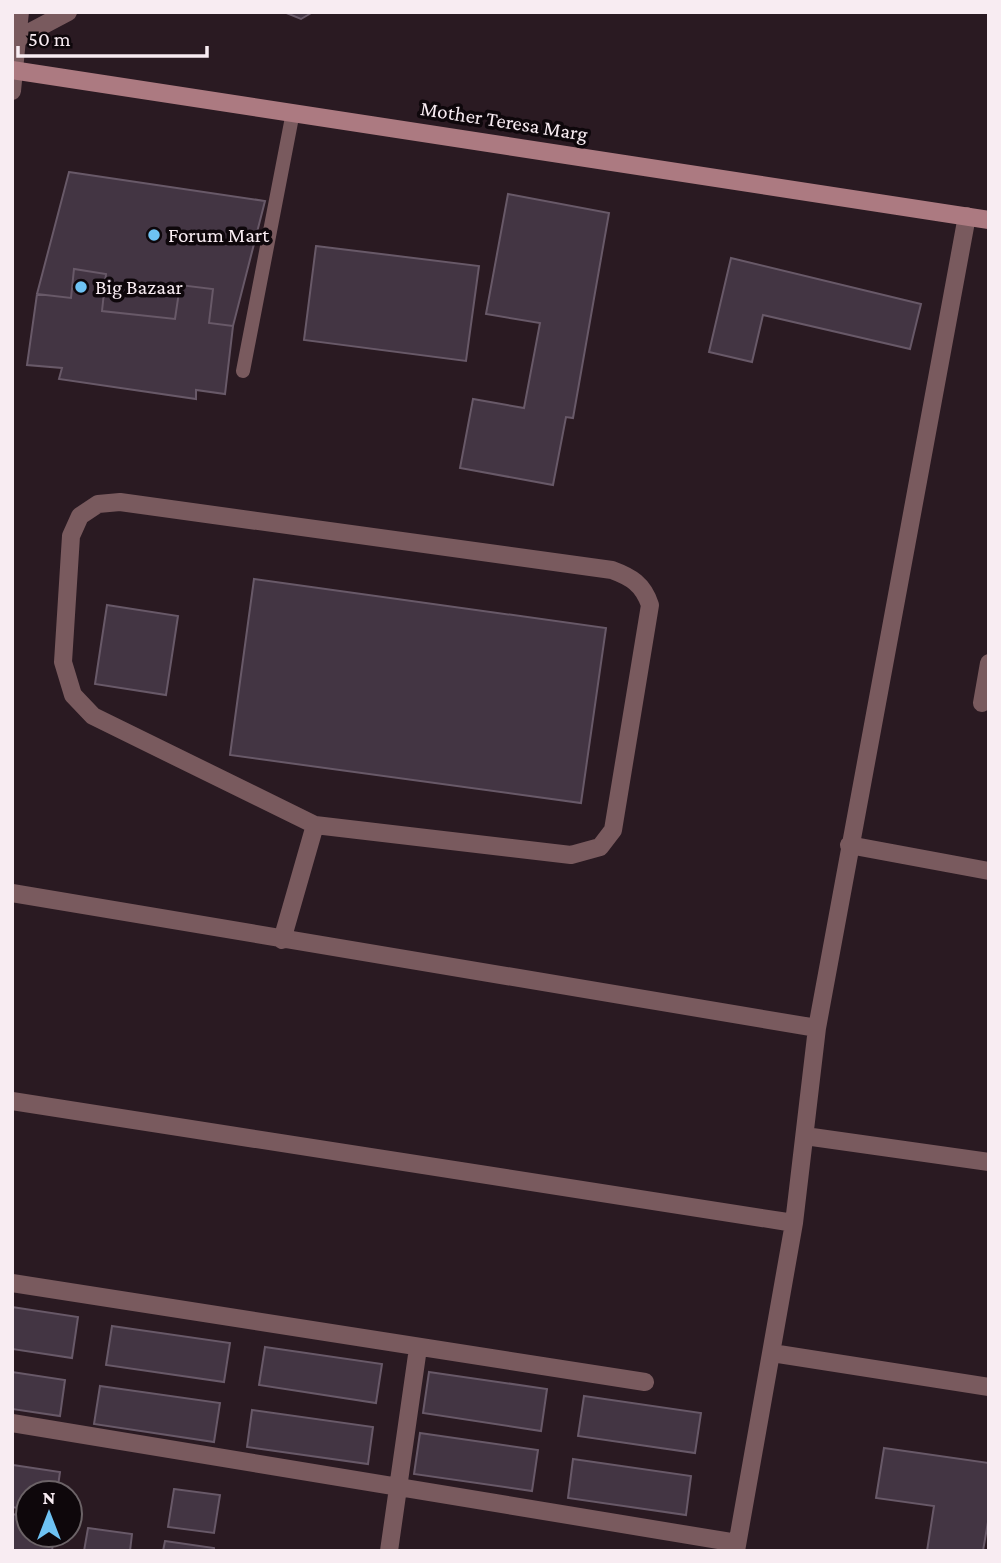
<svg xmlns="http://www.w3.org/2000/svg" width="1001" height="1563" font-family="'Crimson Pro',serif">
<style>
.building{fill:#433543;stroke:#685968;stroke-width:2}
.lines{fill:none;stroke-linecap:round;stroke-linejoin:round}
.lane{stroke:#795a5e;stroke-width:14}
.street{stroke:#795a5e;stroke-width:18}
.secondary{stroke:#ac7a81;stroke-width:18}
.poi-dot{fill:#6ec2f3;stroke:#0e070b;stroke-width:2.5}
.labels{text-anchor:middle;stroke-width:7;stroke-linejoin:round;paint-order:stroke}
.street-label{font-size:21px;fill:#f8ecf2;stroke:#0e070b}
.poi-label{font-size:21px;fill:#f8ecf2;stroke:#0e070b;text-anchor:start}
</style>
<rect width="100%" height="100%" fill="#2a1a22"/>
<!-- building -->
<path class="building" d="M 313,12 L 301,19 L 284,12 Z
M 69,172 L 265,201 L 233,326 L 209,323 L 213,289 L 180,285 L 175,319 L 102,311 L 106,274 L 74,269 L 71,298 L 37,294 Z
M 508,194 L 609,213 L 573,418 L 566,417 L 553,485 L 460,468 L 473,399 L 524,408 L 540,323 L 486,314 Z
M 316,246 L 479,266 L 466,361 L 304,340 Z
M 731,258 L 921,304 L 910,349 L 763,315 L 752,362 L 709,352 Z
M 74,269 L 106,274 L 102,311 L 175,319 L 180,285 L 213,289 L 209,323 L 233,326 L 225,394 L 196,390 L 196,399 L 59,379 L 62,368 L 27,365 L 37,294 L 71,298 Z
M 254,579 L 606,628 L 581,803 L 230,755 Z
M 107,605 L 178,616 L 166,695 L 95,684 Z
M 12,1307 L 78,1317 L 72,1358 L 12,1349 Z
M 112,1326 L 230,1343 L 224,1382 L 106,1365 Z
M 265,1347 L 382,1364 L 376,1403 L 259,1385 Z
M 12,1372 L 65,1380 L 60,1416 L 12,1409 Z
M 429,1372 L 547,1389 L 541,1431 L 423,1413 Z
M 100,1386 L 220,1403 L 214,1442 L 94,1424 Z
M 584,1396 L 701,1413 L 695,1453 L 578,1436 Z
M 252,1410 L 373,1427 L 368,1464 L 247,1447 Z
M 420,1433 L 538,1450 L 532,1491 L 414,1474 Z
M 884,1448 L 989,1463 L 989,1516 L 983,1551 L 927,1551 L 934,1506 L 876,1498 Z
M 573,1459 L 691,1476 L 686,1515 L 568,1498 Z
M 13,1465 L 60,1472 L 57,1493 L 28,1493 L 28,1510 L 12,1507 Z
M 174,1489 L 220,1495 L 214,1533 L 168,1527 Z
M 12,1514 L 28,1517 L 28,1535 L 54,1535 L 52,1551 L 12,1551 Z
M 88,1528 L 132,1534 L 130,1551 L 84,1551 Z
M 165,1541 L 214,1548 L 214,1551 L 163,1551 Z"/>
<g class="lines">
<!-- lane -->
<path class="lane" d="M 243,371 L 293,112"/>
<!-- street -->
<path class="street" d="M 17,39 L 20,12
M 12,91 L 17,39 L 68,12
M 982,703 L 989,663
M 849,845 L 989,871
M 12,893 L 817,1028
M 282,940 L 315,825 L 571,855 L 600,847 L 613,830 L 650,605 C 643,584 631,577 612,570 L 120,502 L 98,504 L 80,516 L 71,536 L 63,662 L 73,695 L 93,716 L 315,825
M 12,1101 L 794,1223
M 805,1136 L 989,1162
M 12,1283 L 645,1382
M 772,1353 L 989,1387
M 12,1423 L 737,1543
M 389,1551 L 418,1348
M 736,1551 L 794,1223 L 817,1028 L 967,216"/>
<!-- secondary -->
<path class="secondary" d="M 12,70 L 989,220"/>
</g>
<!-- markers -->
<g class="poi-dot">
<circle cx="154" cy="235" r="7"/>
<circle cx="81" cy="287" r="7"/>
</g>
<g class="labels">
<!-- street labels -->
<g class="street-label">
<text transform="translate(504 121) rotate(9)" y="7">Mother Teresa Marg</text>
</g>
<!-- poi labels -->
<g class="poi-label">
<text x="168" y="242">Forum Mart</text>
<text x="95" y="294">Big Bazaar</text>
</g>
</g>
<!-- border -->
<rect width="1001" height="1563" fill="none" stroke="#f8ecf2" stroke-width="28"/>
<!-- north arrow -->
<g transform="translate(49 1514)"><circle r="33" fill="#0e070b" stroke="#6c6367" stroke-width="2"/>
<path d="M0-5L12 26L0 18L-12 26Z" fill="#6ec2f3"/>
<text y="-10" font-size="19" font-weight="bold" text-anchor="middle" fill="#f8ecf2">N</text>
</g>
<!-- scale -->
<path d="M18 46v10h189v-10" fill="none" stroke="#f8ecf2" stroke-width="3.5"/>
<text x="28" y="46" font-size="21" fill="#f8ecf2" stroke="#0e070b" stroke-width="5" paint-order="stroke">50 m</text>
</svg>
